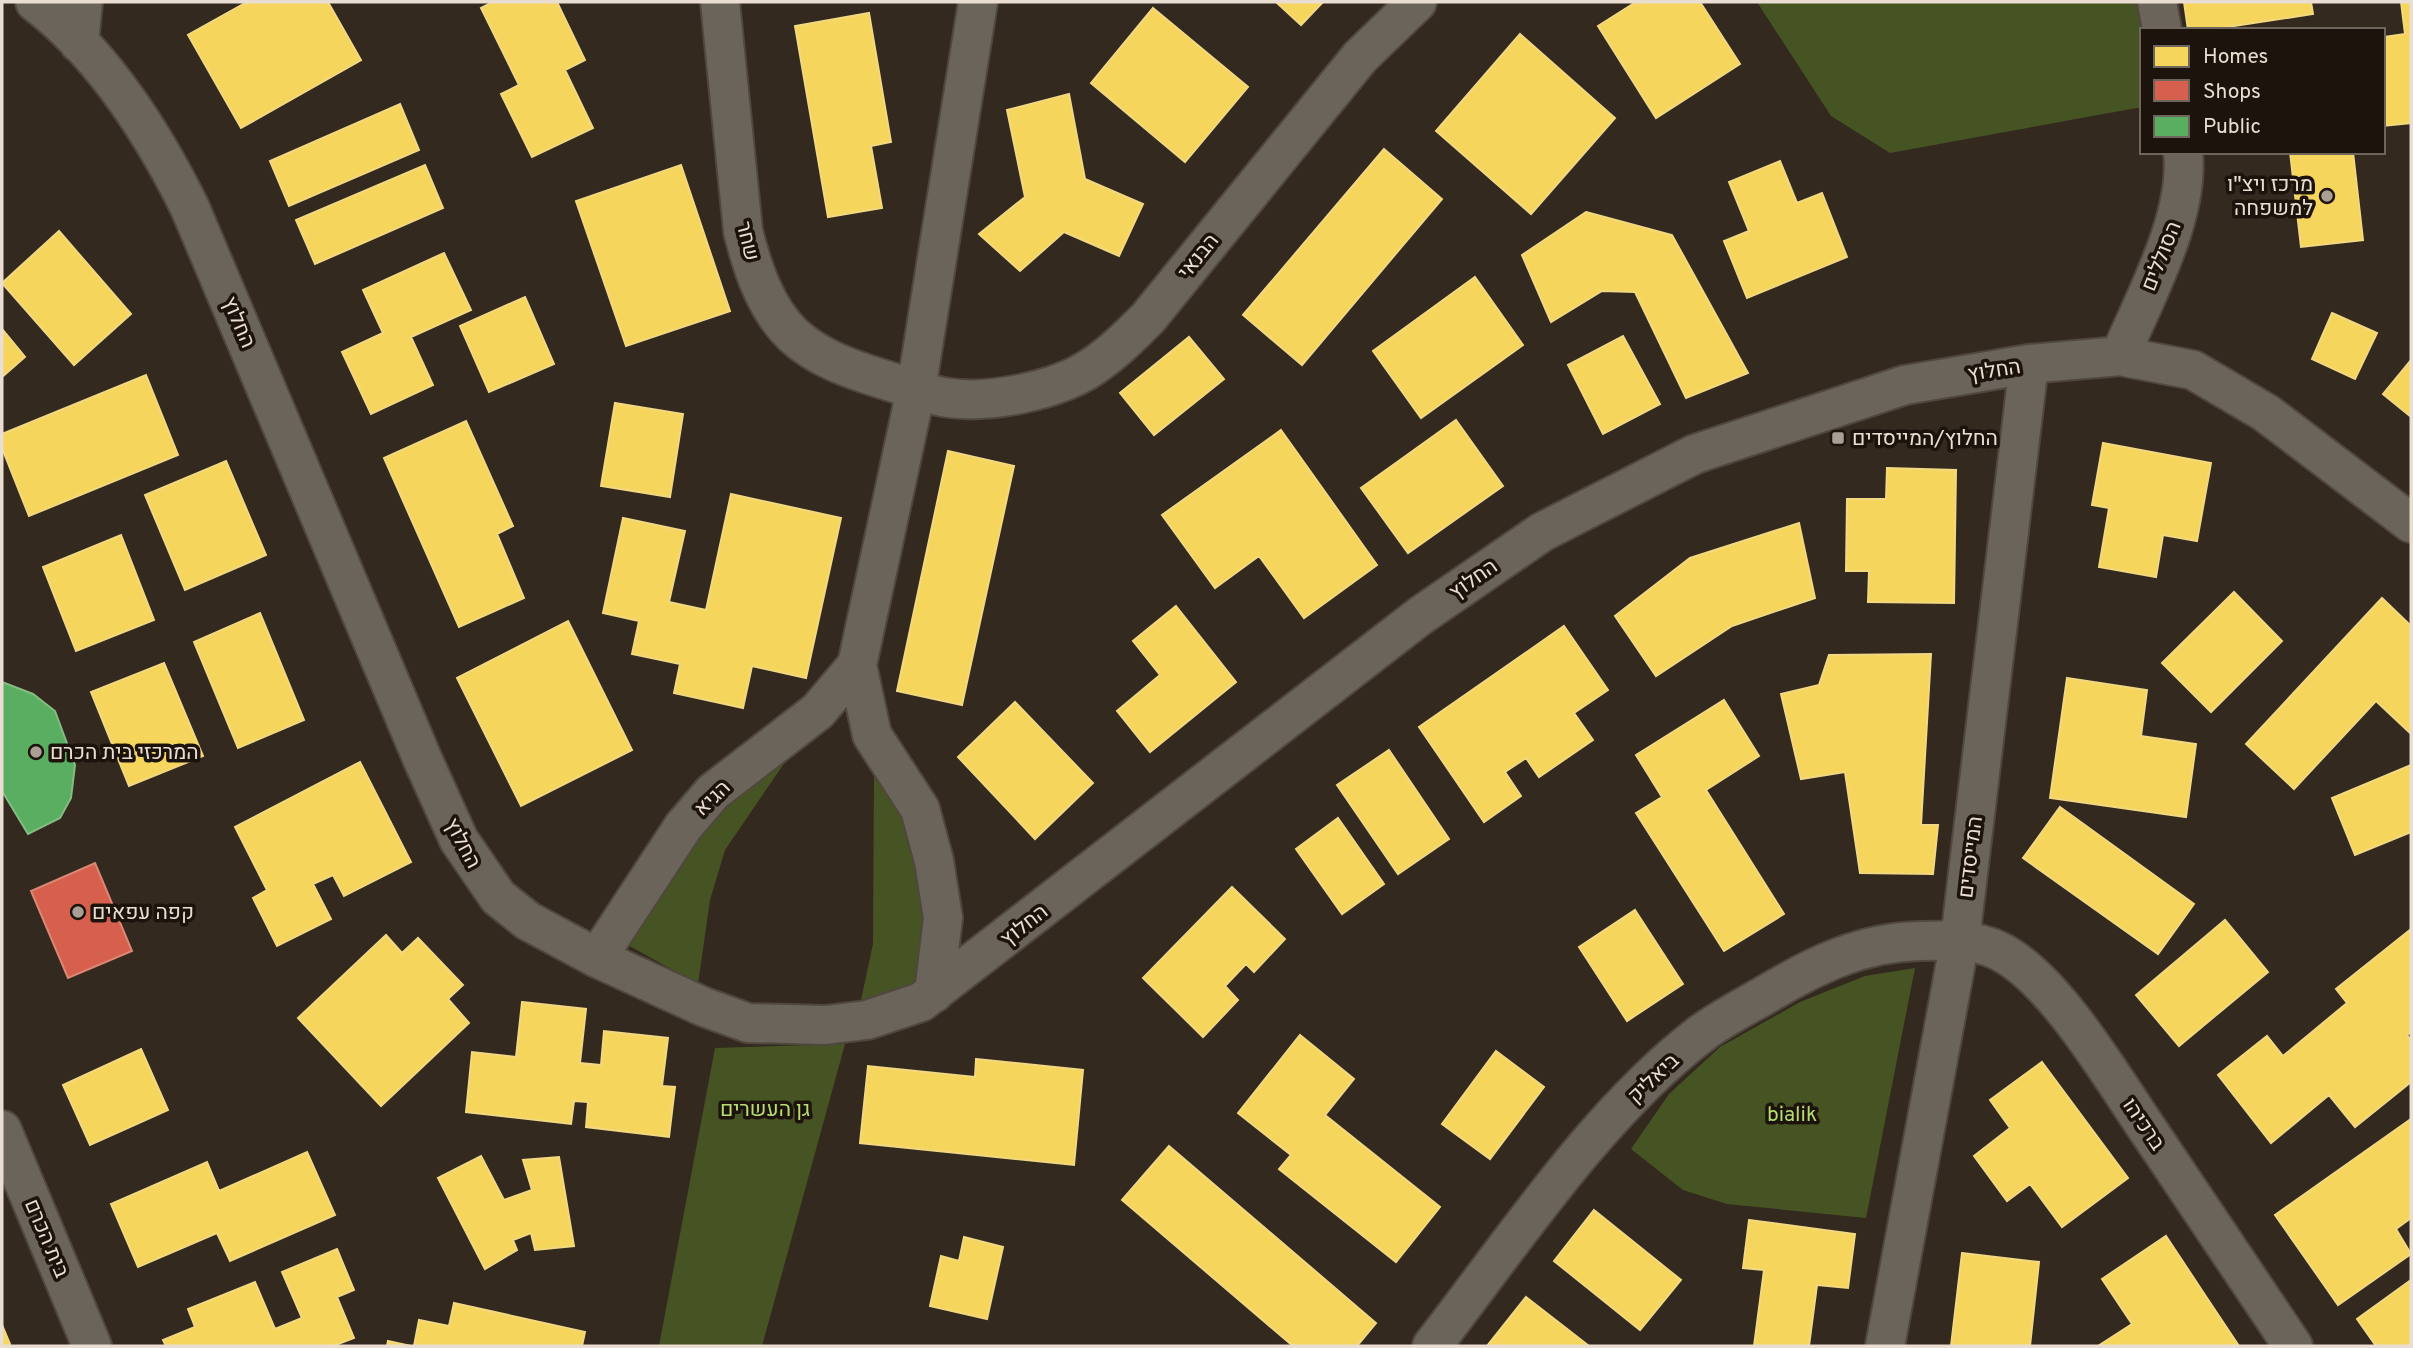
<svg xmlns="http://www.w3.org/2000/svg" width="2413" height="1348" font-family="Overpass,Heebo,sans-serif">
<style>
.green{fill:#465424}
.homes{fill:#f6d55c;stroke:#f2d880;stroke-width:2}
.shops{fill:#d6604d;stroke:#dc8675;stroke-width:2}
.public{fill:#5aae61;stroke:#85bc83;stroke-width:2}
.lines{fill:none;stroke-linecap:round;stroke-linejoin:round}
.minor-casing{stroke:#50473f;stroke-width:42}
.minor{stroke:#6b645b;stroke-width:38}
.poi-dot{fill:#aa9f94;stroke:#1c140c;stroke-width:2.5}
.labels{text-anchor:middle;stroke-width:7;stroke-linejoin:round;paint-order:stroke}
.poi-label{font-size:21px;fill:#eaded3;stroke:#1c140c;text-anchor:start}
.street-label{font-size:21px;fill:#eaded3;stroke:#1c140c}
.park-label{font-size:21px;fill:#b7dd71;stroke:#1c140c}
</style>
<rect width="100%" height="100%" fill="#33291f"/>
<!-- green -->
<path class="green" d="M 1757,2 L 2138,2 L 2143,30 L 2142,107 L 1890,153 L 1831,116 Z
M 785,762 L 725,850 L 710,900 L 698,984 L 626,944 L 687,847 L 724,804 Z
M 874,772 L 909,829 L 931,930 L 916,983 L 861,1000 L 873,944 Z
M 1915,968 L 1866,1218 L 1727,1204 L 1683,1190 L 1631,1149 L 1669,1094 L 1720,1047 L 1800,1002 L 1865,976 Z
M 845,1044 L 762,1346 L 659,1346 L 715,1048 Z"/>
<!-- homes -->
<path class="homes" d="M 247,2 L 328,2 L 361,60 L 241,128 L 188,35 Z
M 493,2 L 557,2 L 585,60 L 565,70 L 593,128 L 532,157 L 501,94 L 519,85 L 481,8 Z
M 1276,2 L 1323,2 L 1301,25 Z
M 1636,2 L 1700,2 L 1740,64 L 1656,118 L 1598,26 Z
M 2184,2 L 2311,2 L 2313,14 L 2208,30 L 2188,30 Z
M 2401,2 L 2411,2 L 2411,123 L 2383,126 L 2383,37 L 2405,34 Z
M 1153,8 L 1248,87 L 1185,162 L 1091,83 Z
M 869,13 L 891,142 L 871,146 L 882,208 L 828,217 L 795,26 Z
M 1520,34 L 1615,118 L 1531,214 L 1436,131 Z
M 1069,94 L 1085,179 L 1143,204 L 1119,256 L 1064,232 L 1020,271 L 979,234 L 1025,197 L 1007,110 Z
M 400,104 L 419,150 L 289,206 L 270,161 Z
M 1384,149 L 1442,199 L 1302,365 L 1243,315 Z
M 2353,152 L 2363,240 L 2301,247 L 2290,152 Z
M 1780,161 L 1797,203 L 1822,193 L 1847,257 L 1747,298 L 1724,241 L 1749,231 L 1729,182 Z
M 425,165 L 443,208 L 315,264 L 296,220 Z
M 681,165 L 730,311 L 626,346 L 576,201 Z
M 1586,212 L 1672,235 L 1748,373 L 1686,398 L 1635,292 L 1602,291 L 1551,322 L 1522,255 Z
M 59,231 L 131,314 L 74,365 L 2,283 Z
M 444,253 L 471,310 L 411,337 L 433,385 L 371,414 L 342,352 L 383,333 L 363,290 Z
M 1475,277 L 1523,345 L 1421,418 L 1373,351 Z
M 525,297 L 554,364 L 489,392 L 460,326 Z
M 2332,313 L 2377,333 L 2355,379 L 2312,359 Z
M 2,329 L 25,357 L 2,377 Z
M 1623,336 L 1660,404 L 1603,434 L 1568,365 Z
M 1189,337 L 1224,379 L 1154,435 L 1120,393 Z
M 2411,360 L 2411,417 L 2383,394 Z
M 146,375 L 178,455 L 29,516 L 2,448 L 2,434 Z
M 615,403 L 683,414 L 670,497 L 601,486 Z
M 1456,420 L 1503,486 L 1408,553 L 1361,488 Z
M 466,421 L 513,526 L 497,534 L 524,598 L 459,627 L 384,458 Z
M 1281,430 L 1377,565 L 1304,618 L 1259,556 L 1215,588 L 1162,515 Z
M 2103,443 L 2211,463 L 2197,541 L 2163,535 L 2156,577 L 2099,567 L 2109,508 L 2092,505 Z
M 948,451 L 1014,466 L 962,705 L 897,691 Z
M 226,461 L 266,555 L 185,590 L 145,495 Z
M 1887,468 L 1956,470 L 1954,603 L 1868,602 L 1869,571 L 1846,571 L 1847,499 L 1886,499 Z
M 731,494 L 841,518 L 806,678 L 752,666 L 743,708 L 674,693 L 680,664 L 632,654 L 639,621 L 603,613 L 623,518 L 685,531 L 669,602 L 706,610 Z
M 1799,523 L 1815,598 L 1732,626 L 1656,676 L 1615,616 L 1690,558 Z
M 121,535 L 154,620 L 76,651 L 43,567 Z
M 2234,592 L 2282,641 L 2211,712 L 2162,663 Z
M 2382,598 L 2411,626 L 2411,734 L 2376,701 L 2294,789 L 2246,744 Z
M 1176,606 L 1236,682 L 1150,752 L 1117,711 L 1160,675 L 1133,641 Z
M 260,613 L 304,720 L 238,748 L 194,642 Z
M 568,621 L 632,750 L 521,806 L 457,678 Z
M 1564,626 L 1608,690 L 1574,713 L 1593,740 L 1539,777 L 1526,758 L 1505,772 L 1521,796 L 1484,822 L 1419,727 Z
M 1931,654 L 1921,825 L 1938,825 L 1933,874 L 1860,873 L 1845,772 L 1801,779 L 1781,694 L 1819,685 L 1829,655 Z
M 164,663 L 203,756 L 129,786 L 91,692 Z
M 2067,678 L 2147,690 L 2141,736 L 2196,744 L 2186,817 L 2050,798 Z
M 1724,700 L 1759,756 L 1706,790 L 1784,914 L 1724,951 L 1636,813 L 1662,797 L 1636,755 Z
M 1015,702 L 1093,783 L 1035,839 L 958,757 Z
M 1389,750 L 1449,839 L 1398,874 L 1337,785 Z
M 360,762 L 411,862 L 344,896 L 333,875 L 313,884 L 331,919 L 277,946 L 253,898 L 267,890 L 235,827 Z
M 2411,765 L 2411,832 L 2355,855 L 2332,798 Z
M 2060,807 L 2194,904 L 2158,954 L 2023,858 Z
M 1338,818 L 1384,884 L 1342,914 L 1296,849 Z
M 1232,887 L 1285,939 L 1254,972 L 1246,964 L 1225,986 L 1238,1000 L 1203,1037 L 1143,978 Z
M 1635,910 L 1683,984 L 1627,1021 L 1579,947 Z
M 2225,920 L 2268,972 L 2179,1046 L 2136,995 Z
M 2411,929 L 2411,1032 L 2407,1035 L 2411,1040 L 2411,1082 L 2355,1127 L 2329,1095 L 2271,1143 L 2218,1075 L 2267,1036 L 2283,1056 L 2347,1003 L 2336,989 Z
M 386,935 L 402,953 L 418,938 L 463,985 L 448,999 L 469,1023 L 381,1106 L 298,1018 Z
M 522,1002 L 586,1009 L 580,1063 L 601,1065 L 604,1031 L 668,1038 L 662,1086 L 675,1087 L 669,1137 L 586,1127 L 588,1102 L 574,1101 L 571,1124 L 466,1112 L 472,1052 L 516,1057 Z
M 1300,1035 L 1354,1079 L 1325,1115 L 1440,1207 L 1396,1262 L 1279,1169 L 1291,1155 L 1238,1113 Z
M 141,1049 L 168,1110 L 90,1145 L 63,1085 Z
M 1496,1051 L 1544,1087 L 1490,1159 L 1442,1124 Z
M 976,1059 L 1083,1070 L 1074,1165 L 860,1143 L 868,1066 L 975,1077 Z
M 2042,1062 L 2128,1178 L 2062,1227 L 2030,1184 L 2007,1201 L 1974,1156 L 2010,1128 L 1990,1100 Z
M 2411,1119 L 2411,1218 L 2396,1229 L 2411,1254 L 2338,1305 L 2275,1215 Z
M 1169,1146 L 1376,1323 L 1357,1346 L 1293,1346 L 1122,1200 Z
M 307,1152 L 335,1215 L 230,1261 L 217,1233 L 138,1267 L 111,1204 L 207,1162 L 219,1191 Z
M 481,1156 L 504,1200 L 532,1190 L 523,1160 L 559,1157 L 574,1246 L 535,1250 L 531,1233 L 513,1240 L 517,1250 L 485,1269 L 438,1178 Z
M 1594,1210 L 1681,1280 L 1640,1330 L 1554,1261 Z
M 1749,1220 L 1855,1234 L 1848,1288 L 1817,1285 L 1809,1346 L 1754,1346 L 1764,1270 L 1743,1268 Z
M 2166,1236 L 2207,1298 L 2239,1346 L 2098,1346 L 2132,1324 L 2102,1279 Z
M 964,1237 L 1003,1247 L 987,1319 L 930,1306 L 941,1256 L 959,1261 Z
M 337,1249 L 354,1290 L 337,1297 L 354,1338 L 333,1346 L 166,1346 L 163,1340 L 195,1327 L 188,1309 L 255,1282 L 275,1329 L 302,1318 L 282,1272 Z
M 1962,1253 L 2039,1262 L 2030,1346 L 1951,1346 Z
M 2411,1280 L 2411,1346 L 2376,1346 L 2357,1319 Z
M 1526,1297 L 1589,1346 L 1487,1346 Z
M 454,1303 L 585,1332 L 582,1346 L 414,1346 L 419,1320 L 449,1326 Z
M 2,1325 L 10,1344 L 6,1346 L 2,1346 Z
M 388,1341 L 411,1346 L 387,1346 Z"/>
<!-- shops -->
<path class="shops" d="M 95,863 L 132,951 L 68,978 L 31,891 Z"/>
<!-- public -->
<path class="public" d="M 2,682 L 33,694 L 55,711 L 75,765 L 71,798 L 60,818 L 28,834 L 2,791 Z"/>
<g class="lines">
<!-- minor casing -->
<g class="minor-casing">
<path id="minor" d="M 35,2 C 103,54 153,133 190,208 L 422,758 L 459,840 L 498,897 L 528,921 L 597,958 L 704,1007 L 748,1023 L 825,1025 L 867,1020 L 921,1002 L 1420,616 L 1542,532 L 1695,454 L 1905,385 L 2029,364 L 2120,356 L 2193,370 L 2266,413 L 2411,523
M 720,2 L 743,231 C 752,267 765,308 793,335 C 818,358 850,369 882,379 C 902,385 923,393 943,397 C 986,405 1056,391 1092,367 C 1113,353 1130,336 1148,318 L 1360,57 L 1417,2
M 2157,2 L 2162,30
M 79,43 L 83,2
M 2120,356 C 2145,297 2190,216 2183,152
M 857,665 L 916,390 L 978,2
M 597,958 L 683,827 L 713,792 L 818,711 L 857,665 L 872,735 L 920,809 L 934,861 L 943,918 L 934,993
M 2,1130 L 92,1346
M 1432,1346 C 1512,1243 1598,1112 1702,1033 C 1721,1019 1744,1007 1765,995 C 1815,965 1862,942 1920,941 C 1947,940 1975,939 1999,951 C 2056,979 2116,1084 2152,1136 C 2199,1206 2246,1276 2293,1346
M 1885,1346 L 1960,940 L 2029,364"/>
</g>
<!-- minor -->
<use href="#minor" class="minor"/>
</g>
<!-- markers -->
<g class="poi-dot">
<circle cx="2327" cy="196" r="7"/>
<rect x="1831" y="431" width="14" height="14" rx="3.5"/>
<circle cx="36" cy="752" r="7"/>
<circle cx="78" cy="912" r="7"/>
</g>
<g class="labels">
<!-- poi labels -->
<g class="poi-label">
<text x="2313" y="191" text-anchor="end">מרכז ויצ"ו<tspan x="2313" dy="24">למשפחה</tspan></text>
<text x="1852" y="445">החלוץ/המייסדים</text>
<text x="50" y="759">המרכזי בית הכרם</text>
<text x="92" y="919">קפה עפאים</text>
</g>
<!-- street labels -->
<g class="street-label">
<text transform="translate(748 241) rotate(76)" y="7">שחר</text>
<text transform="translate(1198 256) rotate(-51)" y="7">הבנאי</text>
<text transform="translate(2161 256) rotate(-68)" y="7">הסוללים</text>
<text transform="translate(239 322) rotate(67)" y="7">החלוץ</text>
<text transform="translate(1994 370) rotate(-9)" y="7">החלוץ</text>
<text transform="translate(1473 579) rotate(-35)" y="7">החלוץ</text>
<text transform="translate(712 798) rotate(-44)" y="7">הגיא</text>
<text transform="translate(463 843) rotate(62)" y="7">החלוץ</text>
<text transform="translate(1970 857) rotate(-83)" y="7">המייסדים</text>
<text transform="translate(1024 925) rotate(-38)" y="7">החלוץ</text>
<text transform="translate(1653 1078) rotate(-43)" y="7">ביאליק</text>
<text transform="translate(2144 1124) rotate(56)" y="7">ברכיהו</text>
<text transform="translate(47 1238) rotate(67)" y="7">בית הכרם</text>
</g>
<!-- park labels -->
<g class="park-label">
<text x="765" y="1116">גן העשרים</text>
<text x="1792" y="1121">bialik</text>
</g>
</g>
<!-- border -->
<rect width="2413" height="1348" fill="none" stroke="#eaded3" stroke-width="7"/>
<!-- legend -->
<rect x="2140" y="28" width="245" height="126" fill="#1c140c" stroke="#6e655c" stroke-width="2"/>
<rect x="2154" y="46" width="35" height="21" fill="#f6d55c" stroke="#6e655c" stroke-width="2"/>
<text x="2203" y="63" font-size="21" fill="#eaded3">Homes</text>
<rect x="2154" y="80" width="35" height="21" fill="#d6604d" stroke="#6e655c" stroke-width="2"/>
<text x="2203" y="98" font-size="21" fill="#eaded3">Shops</text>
<rect x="2154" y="116" width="35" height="21" fill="#5aae61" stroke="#6e655c" stroke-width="2"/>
<text x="2203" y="133" font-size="21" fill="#eaded3">Public</text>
</svg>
